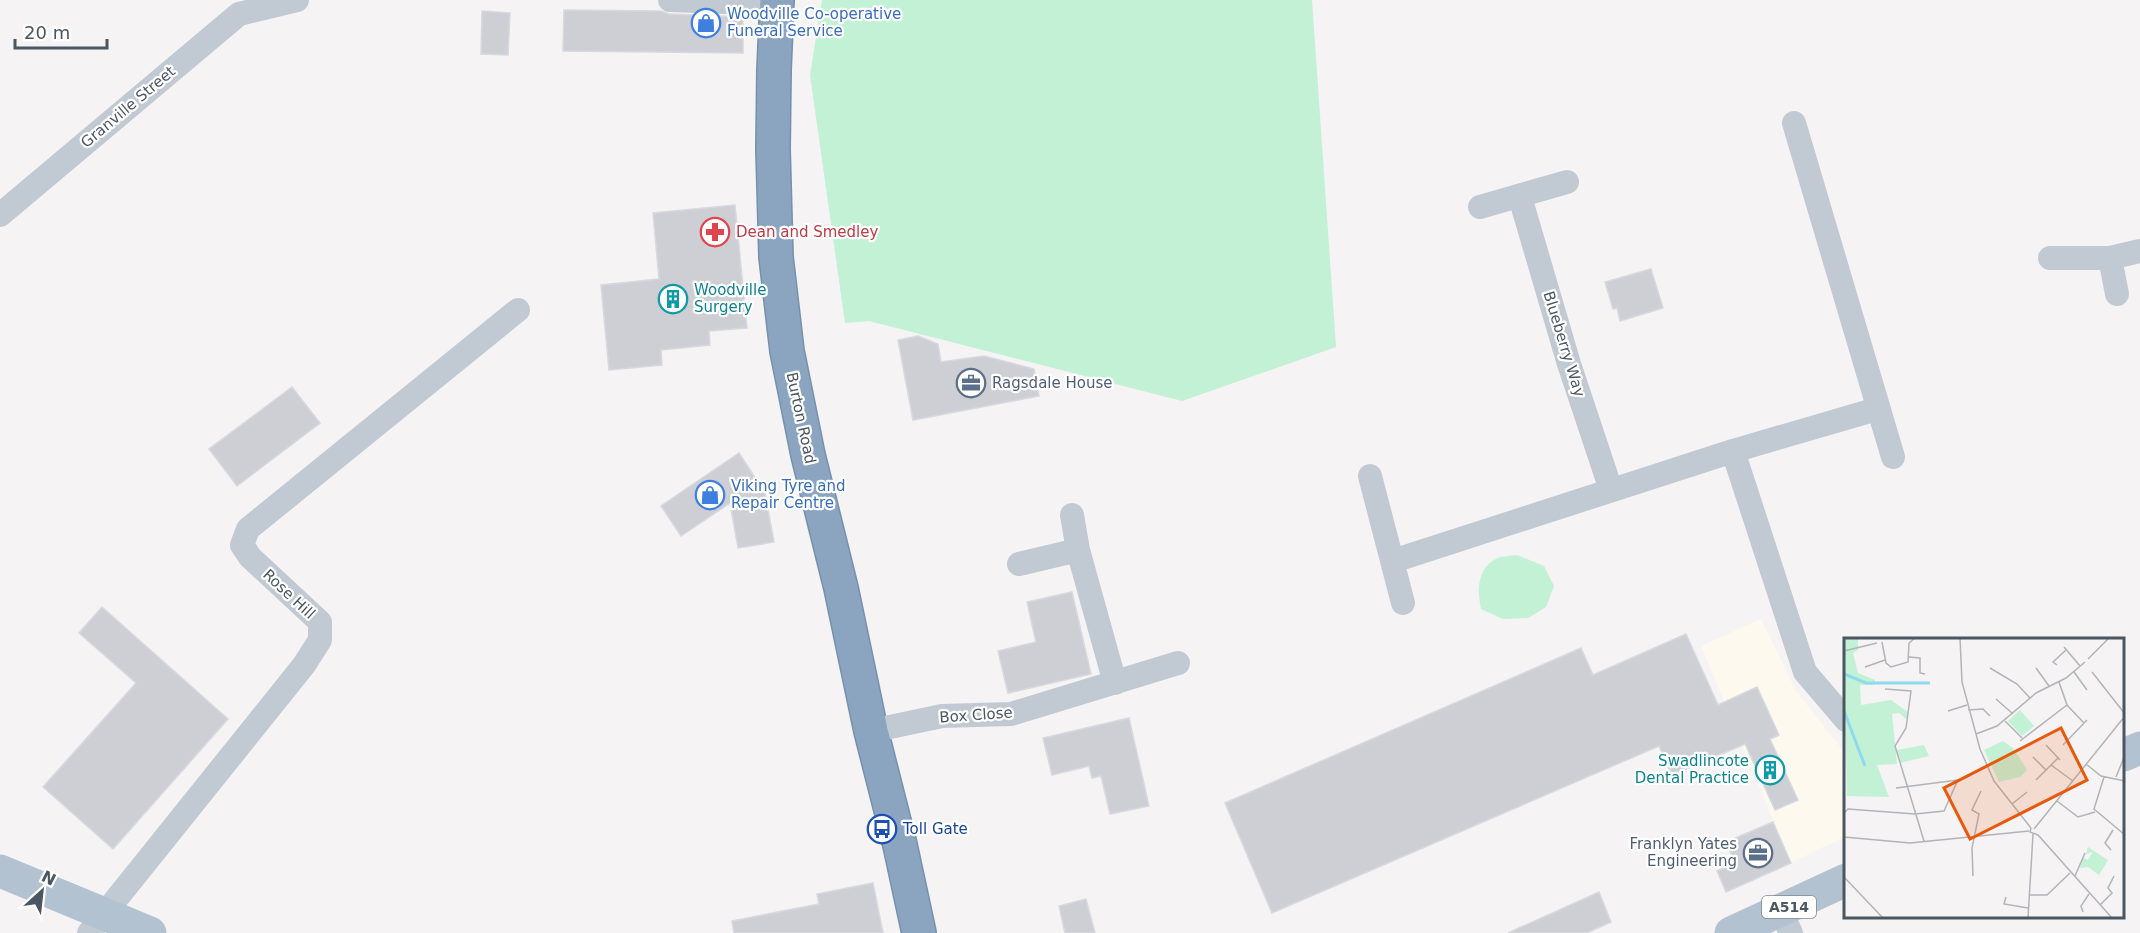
<svg xmlns="http://www.w3.org/2000/svg" width="2140" height="933" font-family="'DejaVu Sans',sans-serif">
<style>
.commercial{fill:#fdf9ef}
.green{fill:#c3f1d5}
.building{fill:#cdcfd5;stroke:#d7d9de;stroke-width:1.5}
.lines{fill:none;stroke-linecap:round;stroke-linejoin:round}
.highway-casing{stroke:#7690ad;stroke-width:36}
.street{stroke:#c1cad2;stroke-width:24}
.primary{stroke:#b3c2d1;stroke-width:33}
.highway{stroke:#8ba5c1;stroke-width:33}
.labels{text-anchor:middle;stroke-width:4.5;stroke-linejoin:round;paint-order:stroke}
.shield{fill:#fff;stroke:#808990;stroke-width:1.5}
.shield-label{font-size:14px;font-weight:bold;fill:#4a5661}
.shop-label{font-size:15px;fill:#366cbe;stroke:#fff;text-anchor:start}
.street-label{font-size:15px;fill:#4a5661;stroke:#fff}
.health-label{font-size:15px;fill:#be3a42;stroke:#fff;text-anchor:start}
.culture-label{font-size:15px;fill:#0d838f;stroke:#fff;text-anchor:start}
.service-label{font-size:15px;fill:#4e5e75;stroke:#fff;text-anchor:start}
.transit-label{font-size:15px;fill:#164399;stroke:#fff;text-anchor:start}
.inset-river{fill:none;stroke:#90daee;stroke-width:3}
.inset-road{fill:none;stroke:#b1b4b9;stroke-width:1.5}
.view{fill:#e8590c;fill-opacity:0.15;stroke:#e8590c;stroke-width:3}
.inset-edge{fill:none;stroke:#4a5661;stroke-width:3}
</style>
<rect width="100%" height="100%" fill="#f5f3f3"/>
<!-- commercial -->
<path class="commercial" d="M 1761,619 L 1796,691 L 1846,754 L 1846,836 L 1791,863 L 1701,646 Z"/>
<!-- green -->
<path class="green" d="M 822,0 L 1312,0 L 1336,347 L 1182,401 L 869,321 L 845,323 L 810,75 Z
M 1517,555 L 1544,566 L 1554,586 L 1546,607 L 1528,618 L 1503,619 L 1481,609 C 1477,590 1477,567 1498,558 C 1503,556 1511,556 1517,555 Z"/>
<!-- building -->
<path class="building" d="M 564,10 L 661,11 L 669,14 L 743,17 L 743,53 L 563,51 Z
M 482,11 L 510,13 L 508,55 L 481,54 Z
M 735,205 L 747,328 L 709,331 L 710,345 L 661,350 L 662,365 L 609,370 L 601,285 L 659,279 L 653,213 Z
M 1651,269 L 1663,308 L 1620,321 L 1617,308 L 1613,309 L 1605,282 Z
M 918,336 L 938,344 L 941,362 L 984,356 L 1034,369 L 1039,396 L 913,420 L 898,340 Z
M 292,387 L 320,423 L 237,486 L 209,449 Z
M 739,453 L 765,493 L 774,542 L 738,548 L 730,503 L 681,536 L 661,506 Z
M 1072,592 L 1091,674 L 1008,693 L 998,651 L 1036,642 L 1027,602 Z
M 102,607 L 228,719 L 113,849 L 43,787 L 136,683 L 79,633 Z
M 1686,634 L 1718,705 L 1757,687 L 1779,735 L 1770,739 L 1798,800 L 1775,810 L 1745,744 L 1672,775 L 1659,746 L 1272,913 L 1225,803 L 1581,648 L 1593,675 Z
M 1129,718 L 1149,806 L 1110,814 L 1101,776 L 1092,778 L 1089,766 L 1052,775 L 1043,738 Z
M 1773,822 L 1791,863 L 1726,892 L 1717,871 L 1735,863 L 1726,842 Z
M 873,883 L 883,933 L 734,933 L 732,921 L 819,904 L 817,894 Z
M 1599,892 L 1611,922 L 1587,933 L 1508,933 Z
M 1086,899 L 1095,933 L 1065,933 L 1059,906 Z"/>
<g class="lines">
<!-- highway casing -->
<g class="highway-casing">
<path id="highway" d="M 777,0 L 774,70 L 773,149 L 776,257 L 787,351 L 808,455 L 841,588 L 871,731 L 900,845 L 919,933"/>
</g>
<!-- street -->
<path class="street" d="M 670,0 L 777,4
M 1794,123 L 1893,457
M 1520,197 L 1569,364 L 1611,490
M 1480,207 L 1567,182
M 0,215 L 239,14 L 297,0
M 2050,258 L 2110,258 L 2140,251
M 2110,258 L 2117,294
M 1733,451 L 1805,672 L 1846,720
M 1370,476 L 1403,603
M 1072,515 L 1078,550 L 1115,683
M 1393,561 L 1733,451 L 1877,409
M 1019,564 L 1078,550
M 871,731 L 942,716 L 1011,714 L 1178,663
M 1780,910 L 1791,933
M 89,933 L 304,665 L 320,640 L 320,622 L 250,557 L 242,545 L 248,529 L 518,310"/>
<!-- primary -->
<path class="primary" d="M 2124,755 L 2140,748
M 0,871 L 150,933
M 1731,933 L 1846,880"/>
<!-- highway -->
<use href="#highway" class="highway"/>
</g>
<!-- icons -->
<defs>
<g id="shop-ring" transform="scale(1.5)"><circle r="9.5" fill="#fff" stroke="#3f7fe0" stroke-width="1.5"/><path d="M-5-2.5h2.3a2.7 3.5 0 0 1 5.4 0H5L5.5 6h-11ZM-1.5-2.5h3a1.5 2.3 0 0 0-3 0Z" fill="#3f7fe0"/></g>
<g id="pharmacy-ring" transform="scale(1.5)"><circle r="9.5" fill="#fff" stroke="#e0444e" stroke-width="1.5"/><path d="M-2-6h4v4h4v4h-4v4h-4v-4h-4v-4h4Z" fill="#e0444e"/></g>
<g id="building-ring" transform="scale(1.5)"><circle r="9.5" fill="#fff" stroke="#0f9aa8" stroke-width="1.5"/><path d="M-4-6H4V6H1V3H-1V6H-4ZM-2.5-4.3h1.7v1.8h-1.7ZM.8-4.3h1.7v1.8H.8ZM-2.5-1h1.7V.8h-1.7ZM.8-1h1.7V.8H.8Z" fill="#0f9aa8"/></g>
<g id="office-ring" transform="scale(1.5)"><circle r="9.5" fill="#fff" stroke="#5c6f8a" stroke-width="1.5"/><path d="M-6-3h4V-5.5h4V-3h4V5H-6ZM-1-4.5V-3h2v-1.5ZM-6 0V1H6V0Z" fill="#5c6f8a"/></g>
<g id="bus-ring" transform="scale(1.5)"><circle r="9.5" fill="#fff" stroke="#1a4fb4" stroke-width="1.5"/><path d="M-5-6H5V4H4V6H2V4H-2V6H-4V4H-5ZM-3.5-4V0h7V-4ZM-3.5 1.2v1.5H-2V1.2ZM2 1.2v1.5H3.5V1.2Z" fill="#1a4fb4"/></g>
</defs>
<g fill-rule="evenodd">
<use href="#shop-ring" x="706" y="23"/>
<use href="#pharmacy-ring" x="715" y="232"/>
<use href="#building-ring" x="673" y="299"/>
<use href="#office-ring" x="971" y="383"/>
<use href="#shop-ring" x="710" y="495"/>
<use href="#building-ring" x="1770" y="770"/>
<use href="#bus-ring" x="882" y="829"/>
<use href="#office-ring" x="1758" y="853"/>
</g>
<g class="labels">
<!-- shield labels -->
<rect class="shield" x="1762" y="896" width="54" height="22" rx="4.5"/>
<g class="shield-label">
<text x="1789" y="912">A514</text>
</g>
<!-- shop labels -->
<g class="shop-label">
<text x="727" y="19">Woodville Co-operative<tspan x="727" dy="17">Funeral Service</tspan></text>
<text x="731" y="491">Viking Tyre and<tspan x="731" dy="17">Repair Centre</tspan></text>
</g>
<!-- street labels -->
<g class="street-label">
<text transform="translate(128 107) rotate(-40)" y="5">Granville Street</text>
<text transform="translate(1564 344) rotate(73)" y="5">Blueberry Way</text>
<text transform="translate(801 418) rotate(78)" y="5">Burton Road</text>
<text transform="translate(289 594) rotate(43)" y="5">Rose Hill</text>
<text transform="translate(976 715) rotate(-4)" y="5">Box Close</text>
</g>
<!-- health labels -->
<g class="health-label">
<text x="736" y="237">Dean and Smedley</text>
</g>
<!-- culture labels -->
<g class="culture-label">
<text x="694" y="295">Woodville<tspan x="694" dy="17">Surgery</tspan></text>
<text x="1749" y="766" text-anchor="end">Swadlincote<tspan x="1749" dy="17">Dental Practice</tspan></text>
</g>
<!-- service labels -->
<g class="service-label">
<text x="992" y="388">Ragsdale House</text>
<text x="1737" y="849" text-anchor="end">Franklyn Yates<tspan x="1737" dy="17">Engineering</tspan></text>
</g>
<!-- transit labels -->
<g class="transit-label">
<text x="903" y="834">Toll Gate</text>
</g>
</g>
<!-- overview -->
<g transform="translate(1844 638)">
<rect width="280" height="280" fill="#f5f3f3"/>
<path d="M 0,0 L 14,1 L 14,12 L 9,15 L 14,35 L 31,42 L 31,47 L 16,47 L 17,67 L 47,62 L 64,74 L 62,81 L 55,75 L 48,76 L 53,126 L 33,127 L 45,159 L 3,158 L 3,167 ZM 176,72 L 190,88 L 178,98 L 164,83 ZM 159,103 L 170,111 L 183,132 L 176,139 L 155,144 L 140,112 ZM 80,107 L 85,118 L 56,125 L 53,112 ZM 244,209 L 264,222 L 255,237 L 244,229 L 236,230 L 239,220 L 244,222 L 249,214 L 242,216 Z" fill="#c3f1d5"/>
<path class="inset-river" d="M 0,36 L 22,45 L 86,45M 0,73 L 21,128"/>
<path class="inset-road" d="M 116,0 L 118,44 L 136,111 L 150,143 L 187,190M 38,4 L 42,25 L 47,29 L 64,24 L 65,5 L 71,0M 220,9 L 236,28M 0,13 L 33,5M 65,19 L 76,20 L 76,35 L 81,36M 244,21 L 265,0M 213,27 L 209,24 L 222,12M 21,29 L 41,22M 146,30 L 173,46 L 186,60M 192,30 L 205,48M 230,34 L 243,52M 248,34 L 281,76M 215,44 L 223,67 L 240,85M 41,51 L 67,53 L 62,90 L 51,108 L 80,203M 152,61 L 169,76M 124,72 L 139,71 L 146,78M 104,73 L 123,67M 161,83 L 178,100M 132,96 L 153,88 L 192,55 L 222,40 L 241,24M 176,103 L 223,67M 202,107 L 216,122M 219,107 L 243,82M 189,119 L 202,132M 242,126 L 257,138 L 281,143M 207,127 L 229,143M 260,139 L 250,171 L 281,197M 272,139 L 281,117M 192,142 L 214,120M 52,150 L 114,142M 213,163 L 234,179 L 251,174M 168,166 L 183,154M 0,175 L 4,171 L 71,176 L 100,173 L 113,144 L 142,129M 187,190 L 186,194 L 194,197 L 268,280M 190,191 L 281,78M 0,199 L 66,205 L 185,193M 267,212 L 261,205 L 269,192M 129,238 L 128,210 L 135,176 L 128,172 L 137,153M 231,238 L 241,215M 0,239 L 39,280M 185,257 L 203,257 L 226,235M 162,259 L 160,266 L 184,270M 256,267 L 268,255 L 264,250 L 270,238M 239,274 L 237,268 L 245,256M 184,280 L 189,196"/>
<path class="view" d="M 217,90 L 243,142 L 126,201 L 100,150 Z"/>
<rect width="280" height="280" class="inset-edge"/>
</g>
<!-- north arrow -->
<g transform="translate(42 891) rotate(27)" stroke="#ffffff" stroke-width="4.5" paint-order="stroke">
<path d="M0-4.5L10 22L0 15L-10 22Z" fill="#4a5661"/>
<text y="-9" font-size="16" font-weight="bold" text-anchor="middle" fill="#4a5661">N</text>
</g>
<!-- scale -->
<path d="M15 39v9h92v-9" fill="none" stroke="#4a5661" stroke-width="3"/>
<text x="24" y="39" font-size="18" fill="#4a5661" stroke="#ffffff" stroke-width="4.5" paint-order="stroke">20 m</text>
</svg>
